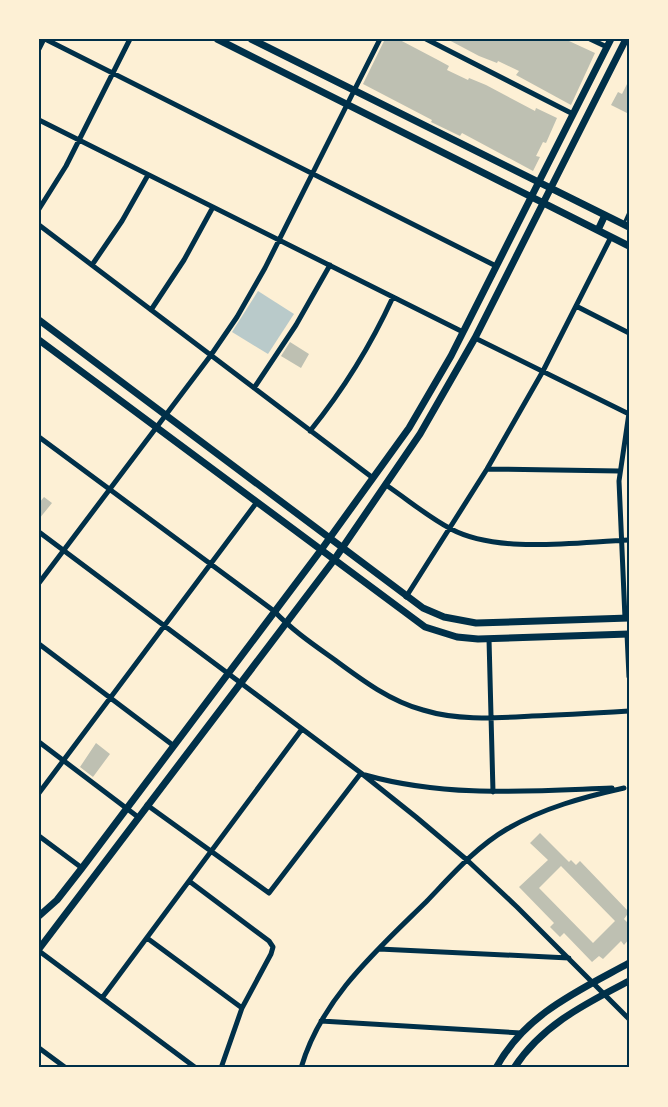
<svg xmlns="http://www.w3.org/2000/svg" width="668" height="1107" font-family="Commissioner,sans-serif">
<style>
.green{fill:#b9caca}
.building{fill:#bec0b2;fill-rule:evenodd}
.lines{fill:none;stroke-linecap:round;stroke-linejoin:round}
.service{stroke:#003049;stroke-width:3}
.minor{stroke:#003049;stroke-width:5}
.tertiary{stroke:#003049;stroke-width:7}
.neatline{fill:none;stroke:#003049;stroke-width:2}
</style>
<rect width="100%" height="100%" fill="#fdf0d5"/>
<!-- green -->
<path class="green" d="M 258,291 L 294,314 L 268,354 L 232,332 Z"/>
<!-- building -->
<path class="building" d="M 385,39 L 398,39 L 438,60 L 449,66 L 447,70 L 468,80 L 469,78 L 486,85 L 535,111 L 536,108 L 557,118 L 546,143 L 543,142 L 536,156 L 540,157 L 533,171 L 462,133 L 460,136 L 431,122 L 432,120 L 363,84 Z
M 447,39 L 570,39 L 569,41 L 595,53 L 571,105 L 516,75 L 519,71 L 498,61 L 497,63 L 479,56 Z
M 629,80 L 629,114 L 611,105 L 618,92 L 622,94 Z
M 290,342 L 309,354 L 301,368 L 281,356 Z
M 44,497 L 52,503 L 39,519 L 39,503 Z
M 96,743 L 110,754 L 93,777 L 80,767 Z
M 540,833 L 569,862 L 571,860 L 576,865 L 580,861 L 629,912 L 624,919 L 629,924 L 629,939 L 624,945 L 621,941 L 603,959 L 599,956 L 592,962 L 564,933 L 560,937 L 550,927 L 554,923 L 519,887 L 548,860 L 530,843 ZM 561,866 L 615,921 L 593,943 L 539,888 Z"/>
<g class="lines">
<!-- service -->
<path class="service" d="M 624,223 L 629,212"/>
<!-- minor -->
<path class="minor" d="M 45,39 L 496,266
M 426,39 L 573,114
M 590,39 L 607,47
M 39,49 L 44,39
M 39,120 L 463,332
M 39,209 L 66,166 L 130,39
M 39,225 L 373,478
M 92,265 L 122,221 L 148,175
M 576,306 L 629,333
M 151,310 L 184,260 L 213,207
M 475,338 L 629,414
M 254,388 L 296,325 L 330,265
M 310,431 C 344,389 371,345 393,297
M 39,437 L 274,611 C 292,630 314,645 335,660 C 362,680 390,701 423,710 C 459,721 495,718 532,716 C 565,715 597,713 629,711
M 487,469 L 619,471
M 386,485 C 407,499 428,517 451,529 C 498,554 576,542 629,540
M 39,532 L 361,773 L 416,817 L 467,860 L 517,907 L 629,1019
M 39,583 L 211,355 L 237,317 L 265,268 L 380,39
M 406,597 L 487,469 L 543,371 L 611,237
M 625,618 L 619,481 L 629,413
M 627,634 L 629,677
M 489,639 L 493,792
M 39,644 L 174,746
M 39,742 L 138,817
M 365,775 C 447,798 529,791 612,788
M 39,793 L 257,502
M 147,805 L 269,893 L 361,773
M 39,836 L 82,868
M 189,881 L 269,941 L 273,947 L 271,954 L 242,1008 L 221,1068
M 147,938 L 242,1008
M 379,949 L 569,958
M 39,951 L 196,1068
M 102,998 L 302,729
M 321,1021 L 521,1033
M 39,1048 L 66,1068
M 301,1068 C 321,999 376,951 426,902 C 451,876 476,847 507,829 C 543,808 584,797 624,788"/>
<!-- tertiary -->
<path class="tertiary" d="M 217,39 L 629,246
M 251,39 L 629,227
M 598,230 L 605,215
M 39,320 L 423,608 L 444,617 L 476,623 L 629,618
M 39,340 L 425,627 L 457,637 L 478,639 L 629,634
M 39,916 L 57,900 L 82,868 L 321,550 L 409,428 L 451,356 L 611,39
M 39,949 L 334,560 L 420,434 L 475,338 L 626,39
M 496,1068 C 525,1014 578,991 629,963
M 514,1068 C 542,1025 585,1004 629,981"/>
</g>
<!-- border -->
<rect width="668" height="1107" fill="none" stroke="#fdf0d5" stroke-width="81"/>
<rect x="40" y="40" width="588" height="1026" class="neatline"/>
</svg>
